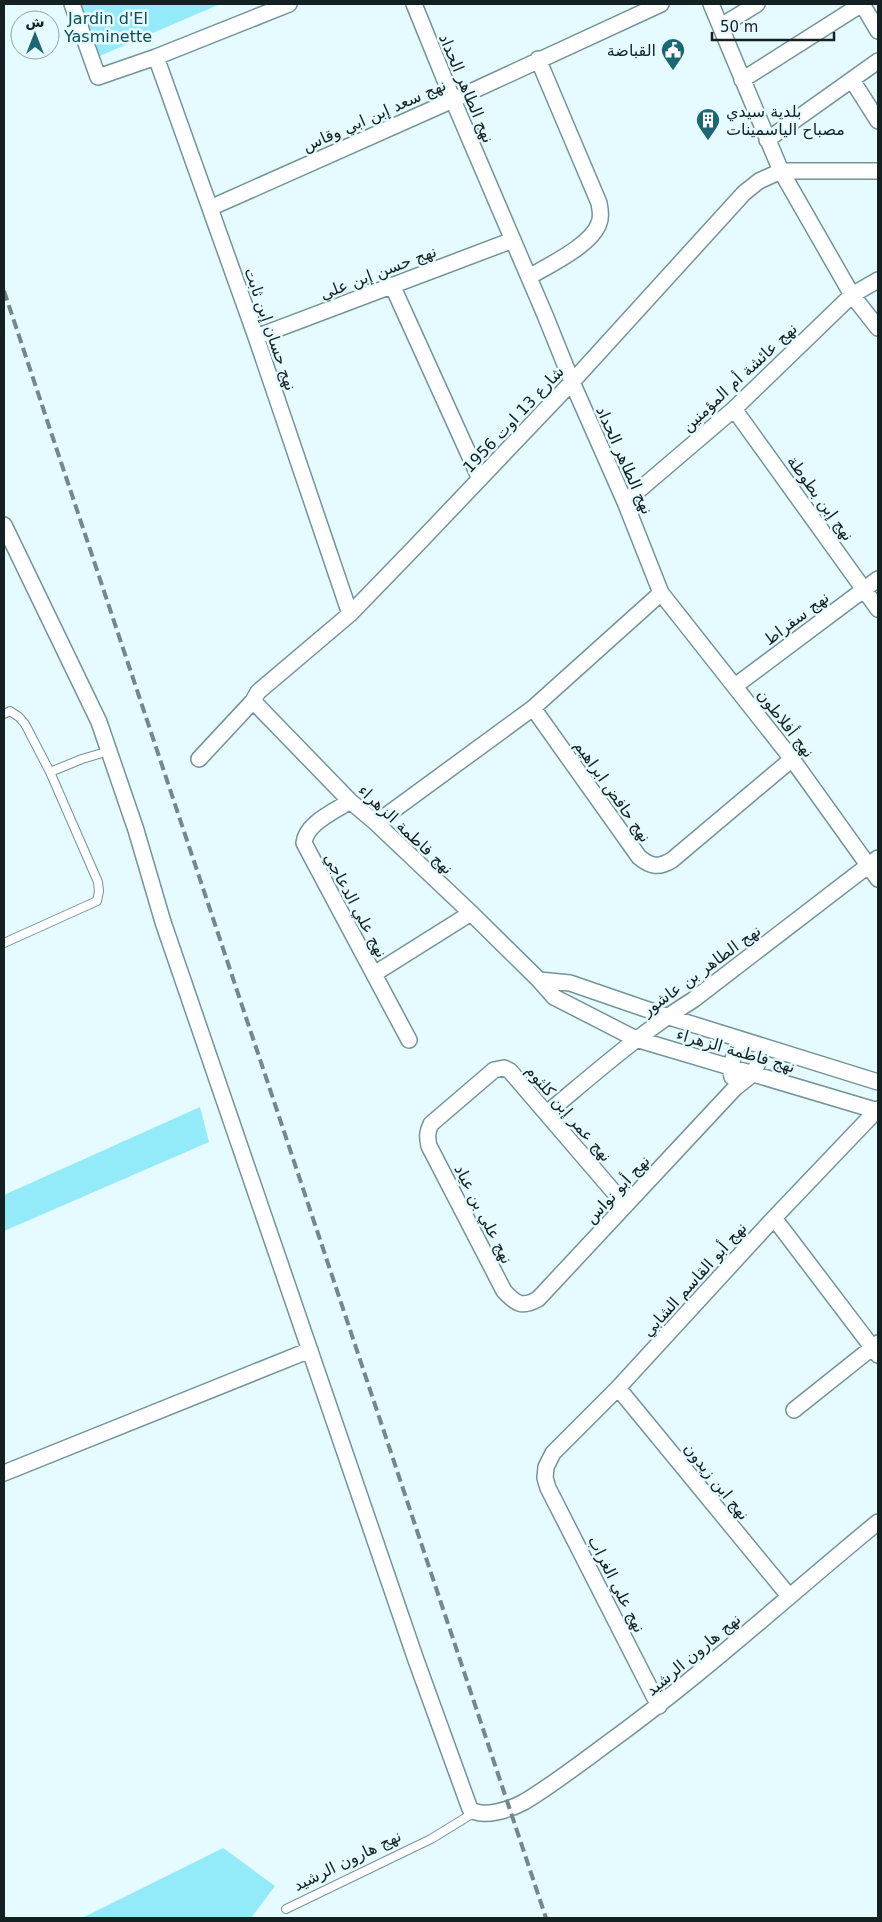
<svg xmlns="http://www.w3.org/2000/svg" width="882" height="1922" font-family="'DejaVu Sans','Noto Naskh Arabic',sans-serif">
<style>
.green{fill:#93ebfa}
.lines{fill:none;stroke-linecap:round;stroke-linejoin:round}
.lane-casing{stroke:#73949a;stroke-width:10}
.street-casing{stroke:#73949a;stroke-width:18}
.lane{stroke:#fff;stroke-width:8}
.street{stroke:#fff;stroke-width:15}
.rail{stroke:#75878a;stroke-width:4;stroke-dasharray:10 5;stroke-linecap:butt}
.labels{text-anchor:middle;stroke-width:5;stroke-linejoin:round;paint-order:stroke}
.park-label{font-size:16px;fill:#0d4d55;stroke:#e6fbff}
.poi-label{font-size:16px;fill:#132123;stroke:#e6fbff;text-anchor:end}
.street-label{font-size:16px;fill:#132123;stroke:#e6fbff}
</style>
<rect width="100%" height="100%" fill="#e6fbff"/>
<!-- green -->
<path class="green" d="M 75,4 L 220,4 L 95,58 Z
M 200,1107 L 209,1142 L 4,1231 L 4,1195 Z
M 223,1848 L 275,1886 L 251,1918 L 82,1918 Z"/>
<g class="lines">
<!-- lane casing -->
<g class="lane-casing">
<path id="lane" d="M 4,714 L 10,711 L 19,717 L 25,724 L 50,772 L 98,882 L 99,891 L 97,901 L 4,943
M 50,772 L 82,759 L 109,751
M 286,1909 L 431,1839 L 475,1812"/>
</g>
<!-- street casing -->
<g class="street-casing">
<path id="street" d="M 72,4 L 98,77 L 156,57 L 289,4
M 711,4 L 781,171 L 852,295 L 878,328
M 862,4 L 878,31
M 721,26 L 757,4
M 156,57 L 256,337 L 350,614
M 742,80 L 862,4
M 852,80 L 878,121
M 767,140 L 878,61
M 210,208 L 453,100 L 661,4
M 529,277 C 549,265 592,245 599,223 C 602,216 600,210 599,203 L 538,59
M 392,285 L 480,479
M 256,337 L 513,240
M 734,409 L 878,609
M 625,502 L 734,409 L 852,295 L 878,280
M 4,525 L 99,722 L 136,830 L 163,922 L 416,1660 L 470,1809 C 483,1819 511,1809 524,1802 C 551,1786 582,1762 608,1743 C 702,1675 788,1596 878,1522
M 661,593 L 792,759 L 878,879
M 735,686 L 878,579
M 253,701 L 350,801 L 376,823 L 471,913 L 539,980 L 554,997 L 636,1039 L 878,1111
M 533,708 L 639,857 C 651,867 659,868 672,860 L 792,759
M 199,759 L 253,701 L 258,692 L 350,614 L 413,549 L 572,382 L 744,193 L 759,181 L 781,171 L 878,171
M 350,801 C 334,812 306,823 304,843 L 409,1040
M 376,823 L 533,708 L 661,593 L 625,502 L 572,382 L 545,315 L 453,100 L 414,4
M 374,974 L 471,913
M 539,980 L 570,983 L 666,1016 L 878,1082
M 732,1077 L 730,1067 L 740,1040
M 547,1113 C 594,1074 640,1033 693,1000 L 878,858
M 625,1205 L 510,1071 L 504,1068 L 494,1070 L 431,1124 C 427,1132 427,1137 429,1146 L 504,1291 C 516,1304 522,1308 538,1299 L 735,1088 L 754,1073 L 764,1047
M 774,1218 L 878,1355
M 618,1388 L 789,1596
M 794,1410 L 878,1343
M 4,1473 L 310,1350
M 659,1706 L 548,1488 L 545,1478 L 546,1467 L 553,1453 L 618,1388 L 774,1218 L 878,1109"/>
</g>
<!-- lane -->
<use href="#lane" class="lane"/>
<!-- street -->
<use href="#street" class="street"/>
<!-- rail -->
<path class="rail" d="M 4,291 L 546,1918"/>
</g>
<!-- icons -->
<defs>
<g id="civic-pin" transform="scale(1.25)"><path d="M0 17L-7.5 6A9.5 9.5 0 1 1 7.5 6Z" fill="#1d6772" stroke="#e6fbff"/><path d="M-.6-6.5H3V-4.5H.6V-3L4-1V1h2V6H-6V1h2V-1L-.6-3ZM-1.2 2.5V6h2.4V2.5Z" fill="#fff"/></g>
<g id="building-pin" transform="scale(1.25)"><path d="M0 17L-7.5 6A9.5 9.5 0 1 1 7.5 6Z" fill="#1d6772" stroke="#e6fbff"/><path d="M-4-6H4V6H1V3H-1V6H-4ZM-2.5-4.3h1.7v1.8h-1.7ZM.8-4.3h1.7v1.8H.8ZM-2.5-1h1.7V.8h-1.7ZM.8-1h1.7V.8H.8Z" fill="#fff"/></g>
</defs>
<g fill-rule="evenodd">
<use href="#civic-pin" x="673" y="50"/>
<use href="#building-pin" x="708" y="120"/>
</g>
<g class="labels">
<!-- park labels -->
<g class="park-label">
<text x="108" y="24">Jardin d'El<tspan x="108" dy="18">Yasminette</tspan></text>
</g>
<!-- poi labels -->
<g class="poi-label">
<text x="656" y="56">القباضة</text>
<text x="726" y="117" text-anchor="start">بلدية سيدي<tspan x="726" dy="18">مصباح الياسمينات</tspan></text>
</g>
<!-- street labels -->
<g class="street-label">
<text transform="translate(467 88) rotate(67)" y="6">نهج الطاهر الحداد</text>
<text transform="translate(374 115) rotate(-24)" y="6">نهج سعد إبن ابي وقاس</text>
<text transform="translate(378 272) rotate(-21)" y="6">نهج حسن إبن علي</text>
<text transform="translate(271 329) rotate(71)" y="6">نهج حسان إبن ثابت</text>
<text transform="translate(739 377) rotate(-43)" y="6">نهج عائشة أم المؤمنين</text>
<text transform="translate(513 419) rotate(-47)" y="6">شارع 13 اوت 1956</text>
<text transform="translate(625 460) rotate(66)" y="6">نهج الطاهر الحداد</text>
<text transform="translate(821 498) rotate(54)" y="6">نهج إبن بطوطة</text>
<text transform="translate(796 618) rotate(-37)" y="6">نهج سقراط</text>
<text transform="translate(786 723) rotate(52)" y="6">نهج أفلاطون</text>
<text transform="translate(613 791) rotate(55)" y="6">نهج حافض ابراهيم</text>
<text transform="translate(406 829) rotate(43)" y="6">نهج فاطمة الزهراء</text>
<text transform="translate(356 905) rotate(62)" y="6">نهج علي الدعاجي</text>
<text transform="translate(701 970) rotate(-36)" y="6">نهج الطاهر بن عاشور</text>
<text transform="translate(736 1050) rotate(16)" y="6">نهج فاطمة الزهراء</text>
<text transform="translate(569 1113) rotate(49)" y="6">نهج عمر إبن كلثوم</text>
<text transform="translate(617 1189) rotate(-47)" y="6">نهج أبو نواس</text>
<text transform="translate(484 1214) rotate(63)" y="6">نهج علي بن عياد</text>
<text transform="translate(694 1279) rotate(-48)" y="6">نهج أبو القاسم الشابي</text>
<text transform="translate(717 1481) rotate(51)" y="6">نهج ابن زيدون</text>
<text transform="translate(617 1584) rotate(63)" y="6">نهج علي الغراب</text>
<text transform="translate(693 1654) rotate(-40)" y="6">نهج هارون الرشيد</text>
<text transform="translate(347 1860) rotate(-26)" y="6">نهج هارون الرشيد</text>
</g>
</g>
<!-- border -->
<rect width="882" height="1922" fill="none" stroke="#132123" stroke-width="10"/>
<!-- north arrow -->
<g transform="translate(35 35)"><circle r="24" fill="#e6fbff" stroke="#92a4a7"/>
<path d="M0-4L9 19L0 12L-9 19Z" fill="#1d6772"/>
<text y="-8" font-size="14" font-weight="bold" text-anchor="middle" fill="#132123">ش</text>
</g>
<!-- scale -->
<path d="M712 32v8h122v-8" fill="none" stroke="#132123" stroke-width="2.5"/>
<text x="720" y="32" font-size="15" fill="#132123" stroke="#e6fbff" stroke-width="4" paint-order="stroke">50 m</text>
</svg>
